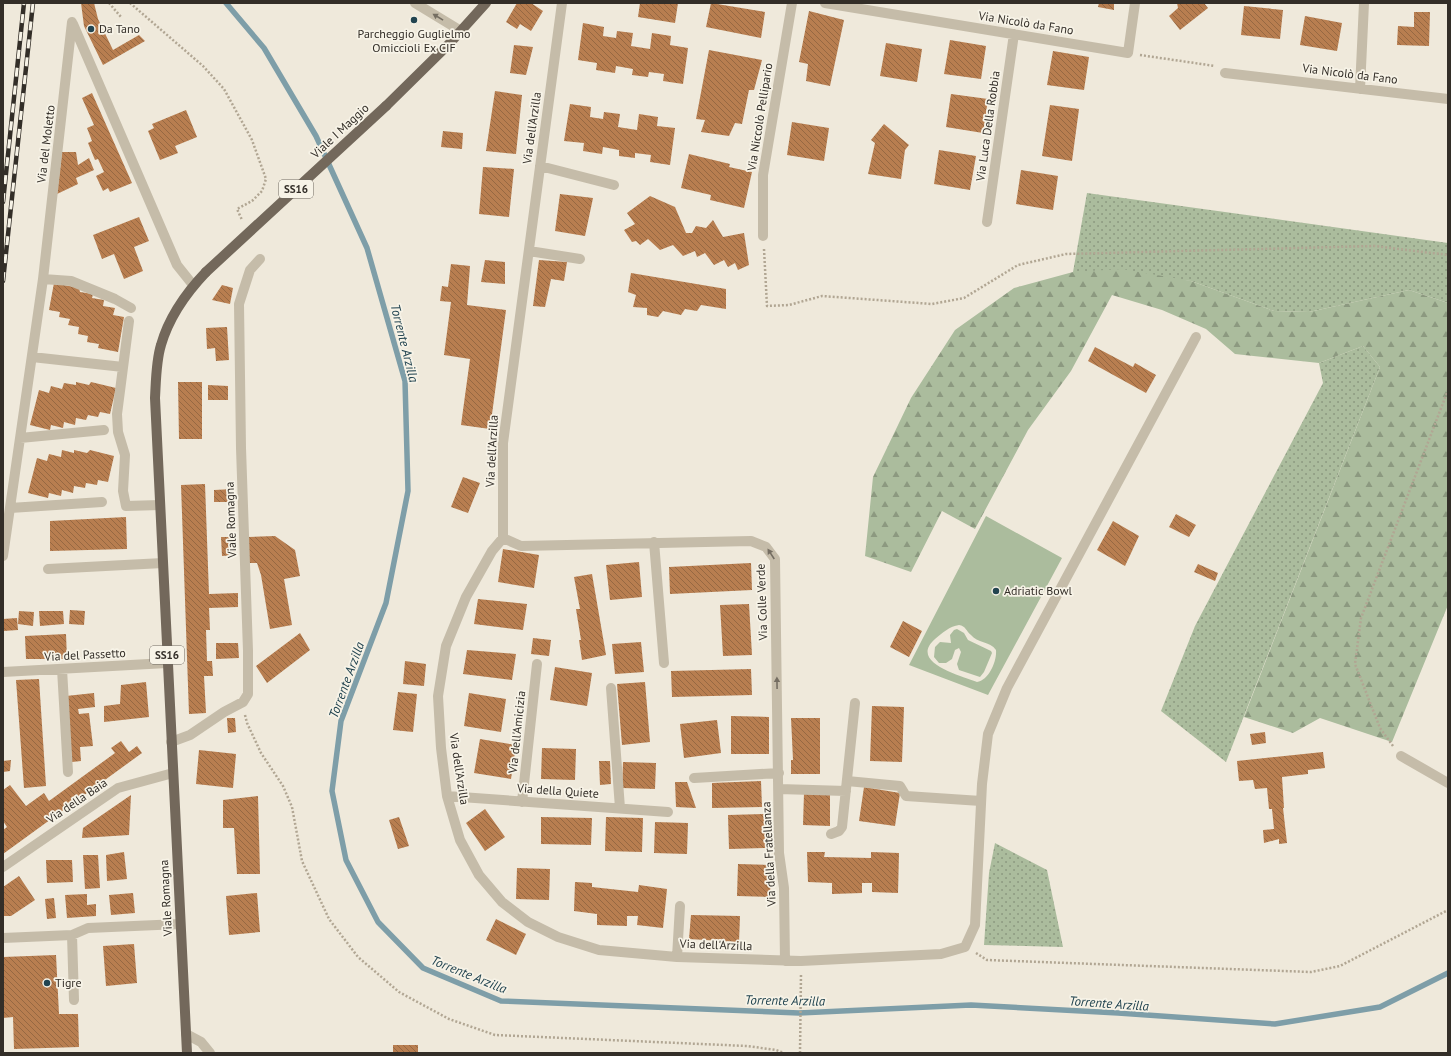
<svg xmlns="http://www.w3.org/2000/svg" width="1451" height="1056" font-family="'PT Sans',sans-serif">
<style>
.grass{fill:url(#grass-dots)}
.forest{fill:url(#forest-firs)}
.pitch{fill:#abbc9d;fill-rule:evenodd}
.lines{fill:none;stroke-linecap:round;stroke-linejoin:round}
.stream{stroke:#7e9ea8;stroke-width:5.5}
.building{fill:url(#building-back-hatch)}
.path{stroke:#b1a693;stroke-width:2.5;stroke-dasharray:2 2;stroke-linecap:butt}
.minor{stroke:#c5bca9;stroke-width:10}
.major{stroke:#73685b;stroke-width:10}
.rail-casing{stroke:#332e28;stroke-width:4.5}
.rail{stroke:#f7f3e7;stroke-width:3;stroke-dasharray:9;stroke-linecap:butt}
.major-bridge{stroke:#73685b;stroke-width:10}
.oneway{fill:#756e62}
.poi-dot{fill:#224450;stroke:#f7f3e7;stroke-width:1.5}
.labels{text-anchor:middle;stroke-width:3.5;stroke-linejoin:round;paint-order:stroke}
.shield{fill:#f7f3e7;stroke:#6e6961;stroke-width:1}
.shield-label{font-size:11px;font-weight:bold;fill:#332e28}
.street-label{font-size:12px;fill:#332e28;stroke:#f7f3e7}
.poi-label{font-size:12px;fill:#332e28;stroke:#f7f3e7;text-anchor:start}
.water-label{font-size:13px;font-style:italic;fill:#224450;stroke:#f7f3e7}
</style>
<defs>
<pattern id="grass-dots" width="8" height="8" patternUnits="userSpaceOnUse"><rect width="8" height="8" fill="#abbc9d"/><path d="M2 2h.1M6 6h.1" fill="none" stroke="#8c9980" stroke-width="1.8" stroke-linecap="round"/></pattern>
<pattern id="forest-firs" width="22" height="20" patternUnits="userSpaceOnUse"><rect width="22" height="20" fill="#abbc9d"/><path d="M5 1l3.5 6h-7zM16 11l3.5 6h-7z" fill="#8c9980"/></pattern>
<pattern id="building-back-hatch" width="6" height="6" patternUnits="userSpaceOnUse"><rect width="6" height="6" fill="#b87e50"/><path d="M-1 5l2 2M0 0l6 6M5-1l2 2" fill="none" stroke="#966842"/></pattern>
</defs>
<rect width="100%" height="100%" fill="#efe9db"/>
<!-- grass -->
<path class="grass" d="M 1087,193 L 1448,243 L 1448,303 L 1409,290 L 1309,312 L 1274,311 L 1191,281 L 1073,272 Z
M 1363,346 L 1380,367 L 1226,762 L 1161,711 L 1195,626 L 1323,383 L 1319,363 Z
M 995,843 L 1047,870 L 1063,947 L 984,945 L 989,873 Z"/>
<!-- forest -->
<path class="forest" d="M 1122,269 L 1191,281 L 1274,311 L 1309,312 L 1409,290 L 1448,303 L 1448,605 L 1392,742 L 1320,718 L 1293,733 L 1244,717 L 1380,367 L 1363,346 L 1319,363 L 1235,354 L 1206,329 L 1162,310 L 1112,295 L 1071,371 L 1028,430 L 975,529 L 942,511 L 911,572 L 865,556 L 873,477 L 911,398 L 955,330 L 1014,288 L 1073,272 Z"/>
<!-- pitch -->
<path class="pitch" d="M 986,516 L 1062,558 L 988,695 L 909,665 ZM 959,625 C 966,626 966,631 971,635 C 977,643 990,641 996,650 C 997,661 989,680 977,682 C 962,676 908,663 935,639 C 942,633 950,626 959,625 Z
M 957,629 L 964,633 L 968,640 L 991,651 L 992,653 L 984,672 L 980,677 L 959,670 L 957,664 L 961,652 L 959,648 L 955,650 L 952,659 L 946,663 L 939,663 L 934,657 L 935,647 L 940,642 L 951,643 L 950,635 L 954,630 Z"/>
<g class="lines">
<!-- stream -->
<path class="stream" d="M 226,3 L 264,48 L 316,136 L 367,248 L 405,381 L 408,491 L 386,603 L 341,721 L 332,791 L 346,860 L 378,922 L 423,968 L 501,1001 L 799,1013 L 971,1005 L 1118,1013 L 1275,1024 L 1380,1007 L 1448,973"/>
</g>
<!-- building -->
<path class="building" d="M 81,3 L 94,3 L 98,19 L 113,50 L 139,35 L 145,41 L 103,65 L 84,26 Z
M 517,3 L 531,3 L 543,11 L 531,31 L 520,24 L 517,29 L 506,22 Z
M 640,3 L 678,3 L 675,23 L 638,17 Z
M 711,3 L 765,12 L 761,38 L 706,27 Z
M 1099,3 L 1114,3 L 1114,10 L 1098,7 Z
M 1177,3 L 1204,3 L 1208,8 L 1180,30 L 1169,16 L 1178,8 Z
M 1244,6 L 1283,10 L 1280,39 L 1241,35 Z
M 809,11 L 844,20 L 830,86 L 806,81 L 808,64 L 799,62 Z
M 1414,12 L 1430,12 L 1429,46 L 1397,45 L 1398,26 L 1414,27 Z
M 1305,16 L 1342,23 L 1337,51 L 1300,45 Z
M 583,23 L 604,27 L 603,36 L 616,38 L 617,31 L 633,33 L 631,46 L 650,49 L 652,33 L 671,36 L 670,45 L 688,48 L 683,84 L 663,81 L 664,74 L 649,72 L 648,77 L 632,75 L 633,69 L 616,66 L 615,73 L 596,70 L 597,63 L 578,60 Z
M 950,40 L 986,46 L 981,79 L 944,74 Z
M 886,43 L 922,49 L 917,82 L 880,76 Z
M 514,45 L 533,47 L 526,75 L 510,73 Z
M 709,50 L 762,60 L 754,90 L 749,90 L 742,124 L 735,123 L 729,136 L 701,132 L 705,120 L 696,119 Z
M 1053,51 L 1089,57 L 1084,90 L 1047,85 Z
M 495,91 L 522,95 L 516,154 L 486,151 Z
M 92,93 L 132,183 L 110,192 L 108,188 L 103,191 L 96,176 L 104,172 L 98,159 L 95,160 L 88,143 L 92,141 L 87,128 L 94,125 L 82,98 Z
M 951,94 L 988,99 L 983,133 L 946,127 Z
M 570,104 L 591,107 L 590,117 L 603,119 L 604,112 L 620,114 L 618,127 L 637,130 L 639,114 L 658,117 L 657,126 L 675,128 L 670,165 L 650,162 L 651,155 L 635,153 L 635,158 L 619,156 L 619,150 L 603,147 L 602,154 L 583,151 L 584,143 L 564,141 Z
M 1050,105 L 1079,109 L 1072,161 L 1042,156 Z
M 186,110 L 197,137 L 175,146 L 178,153 L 160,160 L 148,131 L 154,128 L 152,124 Z
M 792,122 L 829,128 L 824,161 L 787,155 Z
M 884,124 L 909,145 L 905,150 L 901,179 L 868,174 L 875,143 L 871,140 Z
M 443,131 L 463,133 L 462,149 L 441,147 Z
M 939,150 L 976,156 L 970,190 L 934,184 Z
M 62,152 L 76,152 L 78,165 L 89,158 L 94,170 L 76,178 L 78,184 L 57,194 Z
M 689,154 L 730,164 L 729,167 L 752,172 L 744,208 L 710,200 L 711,195 L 681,188 Z
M 483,167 L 514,169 L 509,217 L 479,214 Z
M 1021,170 L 1058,176 L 1053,210 L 1016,204 Z
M 560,194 L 593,198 L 585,236 L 555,231 Z
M 650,196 L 675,207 L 686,233 L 692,233 L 696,226 L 706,228 L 713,220 L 723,237 L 744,233 L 749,265 L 738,270 L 735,263 L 728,267 L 724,260 L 714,265 L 705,253 L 697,257 L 695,251 L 683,256 L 673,245 L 660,250 L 648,239 L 640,245 L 636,241 L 632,242 L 624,230 L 635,224 L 627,213 Z
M 139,217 L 149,241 L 134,247 L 143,271 L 124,279 L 114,254 L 102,259 L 93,235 Z
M 485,260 L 505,262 L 505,284 L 481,282 Z
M 539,260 L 567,262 L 564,281 L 551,279 L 545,307 L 533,306 Z
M 451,264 L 470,266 L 467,305 L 506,310 L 490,429 L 461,425 L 470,359 L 444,355 L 451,302 L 440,301 L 442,286 L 448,287 Z
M 631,273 L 726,289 L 726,309 L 701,305 L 697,311 L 685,309 L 681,315 L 663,311 L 658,317 L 647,315 L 647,308 L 633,307 L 636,295 L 628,292 Z
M 54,283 L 79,288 L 80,292 L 93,294 L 92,298 L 104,300 L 103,306 L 115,308 L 113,315 L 124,317 L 118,352 L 98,348 L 99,344 L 87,342 L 88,336 L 78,334 L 79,327 L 68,325 L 70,319 L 59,317 L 60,312 L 49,310 Z
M 222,285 L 233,288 L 230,304 L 212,300 Z
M 227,327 L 229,360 L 216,361 L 215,348 L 207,349 L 206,328 Z
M 1095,347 L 1133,367 L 1135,363 L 1156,375 L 1146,393 L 1088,361 Z
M 76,382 L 89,385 L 91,382 L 116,388 L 110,414 L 100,412 L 98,417 L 88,415 L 86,420 L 76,418 L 75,425 L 64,422 L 63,428 L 51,425 L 50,430 L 30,425 L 39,390 L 49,393 L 51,386 L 62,389 L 64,383 L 76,385 Z
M 178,382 L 202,382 L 202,439 L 179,439 Z
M 208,385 L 228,386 L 228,400 L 208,400 Z
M 62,450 L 74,453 L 74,450 L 87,453 L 90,450 L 114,456 L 108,482 L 98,480 L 97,485 L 86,483 L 85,488 L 74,486 L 73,493 L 62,490 L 61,496 L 49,493 L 48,498 L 28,493 L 37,458 L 47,461 L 49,454 L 61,457 Z
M 463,477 L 480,483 L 468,513 L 451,507 Z
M 205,484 L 209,594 L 238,593 L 238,607 L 209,608 L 210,630 L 206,630 L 207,661 L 212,661 L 213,676 L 204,676 L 206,713 L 189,714 L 181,485 Z
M 234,489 L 234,502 L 214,502 L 214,490 Z
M 1176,514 L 1196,525 L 1189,537 L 1169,527 Z
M 126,517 L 127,549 L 50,551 L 50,521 Z
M 1113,521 L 1139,536 L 1125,566 L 1097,550 Z
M 275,536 L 295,550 L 300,576 L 284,579 L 292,625 L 270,629 L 261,575 L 257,563 L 249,563 L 248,537 Z
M 221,537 L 234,537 L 235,555 L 222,556 Z
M 503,549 L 539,555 L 534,588 L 498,582 Z
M 639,562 L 642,597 L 610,600 L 606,565 Z
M 751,563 L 752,590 L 670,594 L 669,567 Z
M 1198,564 L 1218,573 L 1215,581 L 1194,572 Z
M 592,574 L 606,655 L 582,660 L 579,640 L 581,640 L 576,609 L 580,609 L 574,577 Z
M 478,599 L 527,604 L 523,630 L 474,624 Z
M 749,604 L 752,655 L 723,656 L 720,605 Z
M 70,610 L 85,611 L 84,625 L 69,624 Z
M 19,611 L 34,612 L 33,626 L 18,624 Z
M 39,611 L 63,611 L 64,624 L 40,626 Z
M 17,618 L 18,630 L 3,631 L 3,619 Z
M 903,621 L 922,631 L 909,657 L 890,647 Z
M 300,633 L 310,650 L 267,683 L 256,666 Z
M 66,634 L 67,659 L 26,659 L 25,636 Z
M 533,638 L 551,640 L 549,656 L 531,654 Z
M 641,642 L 644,672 L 615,674 L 612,644 Z
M 216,643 L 238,643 L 239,658 L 216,659 Z
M 467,650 L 516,654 L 512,680 L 463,674 Z
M 405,661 L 426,664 L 424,686 L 403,684 Z
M 555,667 L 592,673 L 587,706 L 550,700 Z
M 751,669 L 752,695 L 672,697 L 671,671 Z
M 39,679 L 46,786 L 24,788 L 16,680 Z
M 146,682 L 149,717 L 104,722 L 104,706 L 120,704 L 121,685 Z
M 645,682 L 650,742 L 622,745 L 617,684 Z
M 398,692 L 417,694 L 413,732 L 393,730 Z
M 94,693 L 95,707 L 78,709 L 79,714 L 89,713 L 93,746 L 80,747 L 81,761 L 72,762 L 66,696 Z
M 469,693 L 506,699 L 501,732 L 464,726 Z
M 872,706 L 904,707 L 902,762 L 870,761 Z
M 731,716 L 769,717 L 769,754 L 731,754 Z
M 227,718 L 235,718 L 236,732 L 228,733 Z
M 791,718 L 820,718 L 820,774 L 791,774 L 791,760 L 793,760 Z
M 717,720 L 721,753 L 684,758 L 680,724 Z
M 1265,732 L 1266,743 L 1252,745 L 1250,734 Z
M 480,739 L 516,745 L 511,779 L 474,773 Z
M 121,741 L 129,752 L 137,746 L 142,753 L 3,854 L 3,830 L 7,827 L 3,821 L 3,790 L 10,785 L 26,806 L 44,793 L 49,801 L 115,753 L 111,748 Z
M 542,748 L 576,749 L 575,780 L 541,779 Z
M 199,750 L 236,754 L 233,788 L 196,784 Z
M 1323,752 L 1325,768 L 1308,770 L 1308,774 L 1282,777 L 1284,808 L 1283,808 L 1287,843 L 1279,844 L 1279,839 L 1264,843 L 1263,830 L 1274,829 L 1272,809 L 1269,809 L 1267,788 L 1255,789 L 1253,780 L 1239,781 L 1237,761 Z
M 11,760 L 10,771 L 3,772 L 3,761 Z
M 599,761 L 610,761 L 611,784 L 600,785 Z
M 623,762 L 656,763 L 655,789 L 622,788 Z
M 761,781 L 762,807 L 712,808 L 712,783 Z
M 675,782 L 687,782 L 696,808 L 676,807 Z
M 864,787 L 900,793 L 895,826 L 859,821 Z
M 804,793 L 830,794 L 830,826 L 803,825 Z
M 131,795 L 129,835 L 82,838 L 83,828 Z
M 258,796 L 260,874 L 237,874 L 234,828 L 223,828 L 223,800 Z
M 485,809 L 505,837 L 485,851 L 466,823 Z
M 766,814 L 766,848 L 729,849 L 728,815 Z
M 399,817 L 409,846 L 398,849 L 389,820 Z
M 541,817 L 592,818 L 591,845 L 541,844 Z
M 606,817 L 643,818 L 642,852 L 605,851 Z
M 655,822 L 688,823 L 687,854 L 654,853 Z
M 124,852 L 127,879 L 107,881 L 106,855 Z
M 807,852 L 825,852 L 824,857 L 871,858 L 871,852 L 899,853 L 898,893 L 872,892 L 872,883 L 862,883 L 862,893 L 832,894 L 832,883 L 808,882 Z
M 83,855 L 98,855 L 100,888 L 85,889 Z
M 46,860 L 72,860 L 73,882 L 47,883 Z
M 738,864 L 771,865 L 770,897 L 737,896 Z
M 517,868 L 550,869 L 549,900 L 516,899 Z
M 19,876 L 35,900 L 11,916 L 3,916 L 3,887 Z
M 575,882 L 592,883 L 592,887 L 638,892 L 639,885 L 667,889 L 663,928 L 637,925 L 638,916 L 627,916 L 627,926 L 597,925 L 597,914 L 574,911 Z
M 133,893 L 135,913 L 111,915 L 109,895 Z
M 257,893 L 260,932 L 229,935 L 226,896 Z
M 87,894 L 87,905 L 96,904 L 96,916 L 67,918 L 65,895 Z
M 54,898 L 56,918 L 47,919 L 45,899 Z
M 691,915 L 740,916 L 739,942 L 689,939 Z
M 496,919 L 526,934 L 516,955 L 486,940 Z
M 134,944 L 137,983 L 106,986 L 103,946 Z
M 56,955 L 59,1014 L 78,1014 L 79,1047 L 14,1049 L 13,1017 L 3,1018 L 3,957 Z
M 393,1045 L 418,1045 L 418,1053 L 393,1053 Z"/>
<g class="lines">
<!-- path -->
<path class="path" d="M 109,3 L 121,17
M 130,3 L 203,66 L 224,89 L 252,140 L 266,179 L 262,191 L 252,201 L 237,209 L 242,220
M 1140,55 L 1215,66
M 764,249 L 767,306 L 789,305 L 822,296 L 932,304 L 964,298 L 1018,265 L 1066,254 L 1375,246 L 1448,255
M 245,715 L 247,723 L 261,753 L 283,786 L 292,807 L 302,861 L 329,919 L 358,957 L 399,992 L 449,1019 L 495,1035 L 747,1046 L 776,1050 L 784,1053
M 1393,746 L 1380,728 L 1355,664 L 1361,618 L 1448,390
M 976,953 L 987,960 L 1311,972 L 1340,966 L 1448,910
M 800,1053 L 801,974"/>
<!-- minor -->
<path class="minor" d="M 415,3 L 461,31
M 562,3 L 503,443 L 503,538 L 492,551 L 466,597 L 446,646 L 438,696 L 441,748 L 447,796 L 460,840 L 479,875 L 502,902 L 528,922 L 558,937 L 599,950 L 677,957 L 801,961 L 941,954 L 965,947 L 975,925 L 982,784 L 988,734 L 1007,688 L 1196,337
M 825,3 L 1128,53 L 1135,3
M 73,24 L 177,265 L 193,285
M 1225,73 L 1448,99
M 1360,89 L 1364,3
M 540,166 L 614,185
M 987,222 L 1014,34
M 763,236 L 763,175 L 792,3
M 529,251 L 580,259
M 43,279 L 71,281 L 115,299 L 131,308
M 129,321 L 117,414 L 118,432 L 125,455 L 123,491 L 126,506 L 160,505
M 32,357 L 123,367
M 20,438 L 104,430
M 10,508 L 102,502
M 503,538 L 521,546 L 751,541 L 766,547 L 775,559 L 779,853 L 784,888 L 785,961
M 654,542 L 664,663
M 3,556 L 43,279 L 72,22
M 48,569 L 163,563
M 62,669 L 68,772
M 3,672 L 167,663
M 611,688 L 620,808
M 171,742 L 190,735 L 224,712 L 243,702 L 248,694 L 248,651 L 241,448 L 239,304 L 250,270 L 260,259
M 1401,756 L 1448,783
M 694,778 L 779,773
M 847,781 L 900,786 L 906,796 L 981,801
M 779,789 L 846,791
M 447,796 L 668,812
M 522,802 L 537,664
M 831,834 L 839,831 L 842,827 L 855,703
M 3,867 L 118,788 L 173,773
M 72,935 L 74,1000
M 3,938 L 72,935 L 88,928 L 180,924
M 677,957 L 680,906
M 186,1034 L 201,1042 L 210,1053"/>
<!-- major -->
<path class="major" d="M 386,106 L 449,44 L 486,3
M 187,1053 L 155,398 C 156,381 156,361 161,345 C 169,317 186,293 206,272"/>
<!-- rail casing -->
<g class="rail-casing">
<path id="rail" d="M 3,202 L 24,3
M 3,281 L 33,3"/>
</g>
<!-- rail -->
<use href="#rail" class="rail"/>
<!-- major-bridge -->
<path class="major-bridge" d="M 206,272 L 386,106"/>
</g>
<!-- one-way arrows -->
<defs><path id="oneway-solid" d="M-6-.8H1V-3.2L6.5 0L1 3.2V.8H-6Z"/></defs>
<g class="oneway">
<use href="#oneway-solid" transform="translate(438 17) rotate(-149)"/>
<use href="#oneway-solid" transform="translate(771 554) rotate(-123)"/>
<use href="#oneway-solid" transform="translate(777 683) rotate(-91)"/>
</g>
<!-- markers -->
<g class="poi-dot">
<circle cx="414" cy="20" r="4"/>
<circle cx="91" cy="29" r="4"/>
<circle cx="996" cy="591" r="4"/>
<circle cx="47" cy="983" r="4"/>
</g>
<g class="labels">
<!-- shield labels -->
<g class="shield">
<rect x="279" y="180" width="34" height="18" rx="3"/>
<rect x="150" y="646" width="34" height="18" rx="3"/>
</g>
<g class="shield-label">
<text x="296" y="193">SS16</text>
<text x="167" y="659">SS16</text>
</g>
<!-- street labels -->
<g class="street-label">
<text transform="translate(1026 23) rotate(9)" y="4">Via Nicolò da Fano</text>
<text transform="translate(1350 74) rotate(7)" y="4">Via Nicolò da Fano</text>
<text transform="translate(760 117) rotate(-81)" y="4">Via Niccolò Pellipario</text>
<text transform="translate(988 126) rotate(-82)" y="4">Via Luca Della Robbia</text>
<text transform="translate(532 128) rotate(-82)" y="4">Via dell'Arzilla</text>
<text transform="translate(340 131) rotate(-43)" y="4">Viale I Maggio</text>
<text transform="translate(46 144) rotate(-83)" y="4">Via del Moletto</text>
<text transform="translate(492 451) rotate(-87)" y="4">Via dell'Arzilla</text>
<text transform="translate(231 520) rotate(-92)" y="4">Viale Romagna</text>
<text transform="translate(762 602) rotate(-92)" y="4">Via Colle Verde</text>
<text transform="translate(85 655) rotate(-3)" y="4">Via del Passetto</text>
<text transform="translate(517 732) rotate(-84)" y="4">Via dell'Amicizia</text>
<text transform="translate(459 769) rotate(81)" y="4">Via dell'Arzilla</text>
<text transform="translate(558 791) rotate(4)" y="4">Via della Quiete</text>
<text transform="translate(77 801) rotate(-34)" y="4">Via della Baia</text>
<text transform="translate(769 854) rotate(-93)" y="4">Via della Fratellanza</text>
<text transform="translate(166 898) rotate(-93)" y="4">Viale Romagna</text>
<text transform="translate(716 945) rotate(2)" y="4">Via dell'Arzilla</text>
</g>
<!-- poi labels -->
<g class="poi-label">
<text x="99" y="33">Da Tano</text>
<text x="414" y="38" text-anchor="middle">Parcheggio Guglielmo<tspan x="414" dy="14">Omiccioli Ex CIF</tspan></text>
<text x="1004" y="595">Adriatic Bowl</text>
<text x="55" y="987">Tigre</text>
</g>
<!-- water labels -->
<g class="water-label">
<text transform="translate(405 343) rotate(76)" y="5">Torrente Arzilla</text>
<text transform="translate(346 680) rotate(-70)" y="5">Torrente Arzilla</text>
<text transform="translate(469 974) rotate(22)" y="5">Torrente Arzilla</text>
<text transform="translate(785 1000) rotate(1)" y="5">Torrente Arzilla</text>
<text transform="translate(1109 1003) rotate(4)" y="5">Torrente Arzilla</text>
</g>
</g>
<!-- border -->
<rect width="1451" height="1056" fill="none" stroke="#332e28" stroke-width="8"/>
</svg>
